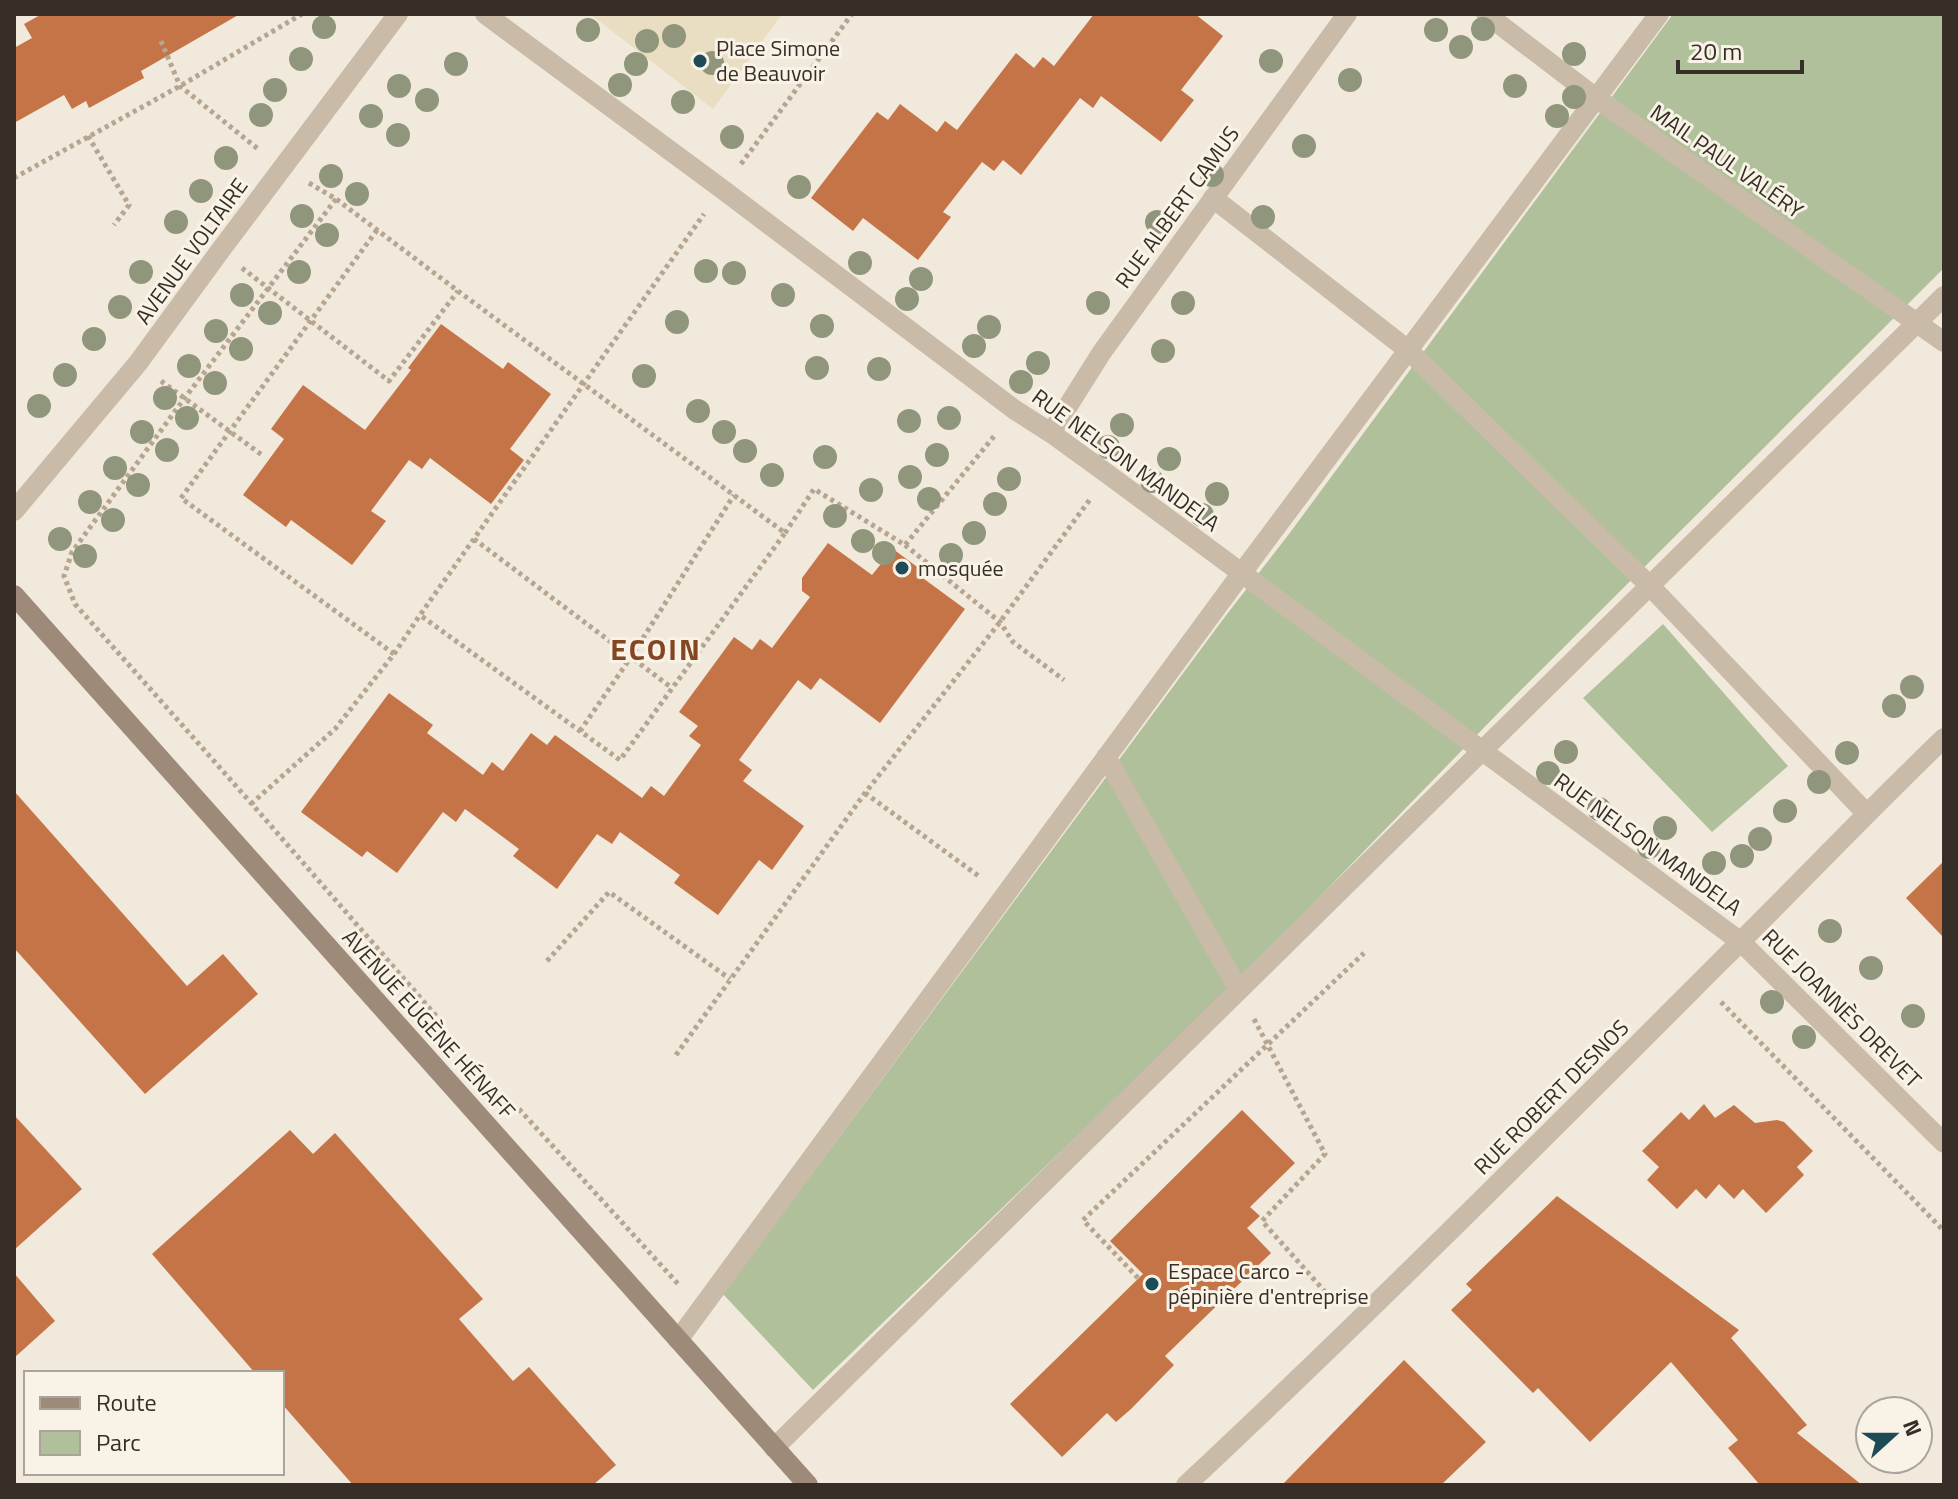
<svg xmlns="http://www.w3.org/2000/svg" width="1958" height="1499" font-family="'Titillium Web',sans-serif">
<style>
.green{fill:#afc09b}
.plaza{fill:#e9ddc2}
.building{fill:#c47446}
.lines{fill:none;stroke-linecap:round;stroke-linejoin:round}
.path{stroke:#b5a591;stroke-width:5;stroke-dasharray:4 4;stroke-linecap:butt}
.pedestrian{stroke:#c9bba7;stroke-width:20}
.minor{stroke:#c9bba7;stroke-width:20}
.secondary{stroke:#9d8a78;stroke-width:20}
.tree{fill:#90967b}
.poi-dot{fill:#1e4c56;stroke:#f9f3e7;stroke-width:3}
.labels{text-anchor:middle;stroke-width:6;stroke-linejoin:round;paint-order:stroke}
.poi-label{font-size:22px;fill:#362e27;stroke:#f9f3e7;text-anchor:start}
.street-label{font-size:22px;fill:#362e27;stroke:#f9f3e7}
.district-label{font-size:30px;font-weight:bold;letter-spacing:2px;fill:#834522;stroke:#f9f3e7}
</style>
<rect width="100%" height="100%" fill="#f1e9db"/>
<!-- green -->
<path class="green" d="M 1673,14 L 1944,14 L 1944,268 L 1505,706 L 1232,987 L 813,1390 L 723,1294 L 1224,618 L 1289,534 Z
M 1663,624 L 1788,766 L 1712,832 L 1583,698 Z"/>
<!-- plaza -->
<path class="plaza" d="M 590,14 L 782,14 L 713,109 Z"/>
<!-- building -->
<path class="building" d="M 42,14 L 240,14 L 141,71 L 144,78 L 89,108 L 86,101 L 72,109 L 64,95 L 14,123 L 14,48 L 32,38 L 24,24 Z
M 1094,14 L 1195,14 L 1223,36 L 1181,90 L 1194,100 L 1161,142 L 1101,96 L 1093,108 L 1080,98 L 1021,175 L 1003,160 L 994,171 L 982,162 L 943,212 L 951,217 L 918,260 L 863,218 L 853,231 L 811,198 L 877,112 L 888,120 L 900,104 L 937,132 L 945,121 L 957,130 L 1016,53 L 1034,68 L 1043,57 L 1054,66 Z
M 441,324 L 503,369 L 508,362 L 551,394 L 510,449 L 524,460 L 491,504 L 430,458 L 422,469 L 409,460 L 371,511 L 386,521 L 352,565 L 291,520 L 286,527 L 243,495 L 284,439 L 271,429 L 303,385 L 365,430 L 411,370 L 408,368 Z
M 828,543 L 872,575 L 893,549 L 924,572 L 920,576 L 965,609 L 880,723 L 820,678 L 811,690 L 798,680 L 739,760 L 752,770 L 743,781 L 804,826 L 772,870 L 759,860 L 718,915 L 674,883 L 680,875 L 620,832 L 612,844 L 597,834 L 557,889 L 513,856 L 519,849 L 465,809 L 456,822 L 443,812 L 397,873 L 367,851 L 362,857 L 301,812 L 389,693 L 433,725 L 427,733 L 483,775 L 492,762 L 503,771 L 531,733 L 547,745 L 555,735 L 642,798 L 651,786 L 664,796 L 701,745 L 689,736 L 698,726 L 679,712 L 734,637 L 752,650 L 760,639 L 772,648 L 810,597 L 802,591 L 802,578 Z
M 14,791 L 187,986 L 223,954 L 258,994 L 145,1094 L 14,948 Z
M 1944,861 L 1944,938 L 1906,898 Z
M 1704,1104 L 1715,1118 L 1734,1105 L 1755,1123 L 1777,1120 L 1784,1122 L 1813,1151 L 1797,1167 L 1804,1175 L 1766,1213 L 1743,1189 L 1734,1199 L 1719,1184 L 1706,1199 L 1696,1189 L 1677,1209 L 1647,1180 L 1659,1167 L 1642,1151 L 1681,1112 L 1689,1120 Z
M 1242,1110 L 1295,1163 L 1250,1207 L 1260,1216 L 1247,1228 L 1271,1253 L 1165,1356 L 1174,1365 L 1131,1409 L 1116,1422 L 1107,1413 L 1062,1457 L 1010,1404 L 1143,1274 L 1110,1241 Z
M 14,1115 L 82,1189 L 14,1250 Z
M 290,1130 L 313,1154 L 335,1133 L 483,1299 L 459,1319 L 513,1381 L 529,1367 L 616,1465 L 593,1485 L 353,1485 L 282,1404 L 282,1373 L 255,1373 L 152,1254 Z
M 1557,1196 L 1739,1330 L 1731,1338 L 1807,1425 L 1797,1433 L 1862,1485 L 1760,1485 L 1728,1448 L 1738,1440 L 1671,1362 L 1590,1442 L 1538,1388 L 1533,1393 L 1451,1310 L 1472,1290 L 1466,1284 Z
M 14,1273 L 55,1321 L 14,1358 Z
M 1404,1360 L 1486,1442 L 1441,1485 L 1282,1485 Z"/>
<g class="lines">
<!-- path -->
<path class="path" d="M 161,41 L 180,86 L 258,149
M 88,136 L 129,205 L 114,225
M 741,164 L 852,14
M 14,178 L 180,86 L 302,14
M 309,183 L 336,199 L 458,291 L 785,533 L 620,760 L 420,615 L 704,214
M 336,199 L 184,399 L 72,552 L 64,576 L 75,604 L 252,804 L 438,1018
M 377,230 L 181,498 L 394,654
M 242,268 L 389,381 L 458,291
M 161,381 L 262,455
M 785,533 L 814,489 L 905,545 L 995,435
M 474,539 L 672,688
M 905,545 L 1000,622 L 1013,642 L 1064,680
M 580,731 L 631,657 L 734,495
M 865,793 L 980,877
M 251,804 L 335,729 L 394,654 L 420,615
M 547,961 L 609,892 L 730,979
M 1721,1002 L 1944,1231
M 1254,1019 L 1325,1154 L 1262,1221 L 1335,1303
M 676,1055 L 865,793 L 1000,622 L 1091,498
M 519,1109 L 679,1285
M 1138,1278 L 1083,1220 L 1364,953"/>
<!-- pedestrian -->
<path class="pedestrian" d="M 1486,14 L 1596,98 L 1944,342
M 1213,198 L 1408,350 L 1650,586 L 1866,813
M 1106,757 L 1239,990
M 678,1340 L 1241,574 L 1659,14
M 774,1448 L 1944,296"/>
<!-- minor -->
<path class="minor" d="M 485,14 L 722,189 L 1015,410 L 1051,433 L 1109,475 L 1741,942 L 1944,1143
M 1051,433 L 1102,352 L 1347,14
M 14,511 L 138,363 L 220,251 L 398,14
M 1186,1485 C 1370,1313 1548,1134 1726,956 C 1799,884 1870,809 1944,738"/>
<!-- secondary -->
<path class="secondary" d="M 14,595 L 808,1485"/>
</g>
<!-- trees -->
<g class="tree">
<circle cx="324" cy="27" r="12"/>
<circle cx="1483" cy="29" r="12"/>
<circle cx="588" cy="30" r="12"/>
<circle cx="1436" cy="30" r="12"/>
<circle cx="674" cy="36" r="12"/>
<circle cx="647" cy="41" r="12"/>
<circle cx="1461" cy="47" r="12"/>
<circle cx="1574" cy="54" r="12"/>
<circle cx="301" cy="59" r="12"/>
<circle cx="1271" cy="61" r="12"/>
<circle cx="712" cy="63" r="12"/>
<circle cx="456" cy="64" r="12"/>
<circle cx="636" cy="64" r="12"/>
<circle cx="1350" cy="80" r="12"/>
<circle cx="620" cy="85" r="12"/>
<circle cx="399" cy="86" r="12"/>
<circle cx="1515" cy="86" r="12"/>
<circle cx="275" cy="90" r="12"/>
<circle cx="1574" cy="97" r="12"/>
<circle cx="427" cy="100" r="12"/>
<circle cx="683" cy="102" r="12"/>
<circle cx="261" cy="115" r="12"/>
<circle cx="371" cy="116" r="12"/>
<circle cx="1557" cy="116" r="12"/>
<circle cx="398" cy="135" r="12"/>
<circle cx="732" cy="137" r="12"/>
<circle cx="1304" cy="146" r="12"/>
<circle cx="226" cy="158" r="12"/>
<circle cx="1212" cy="175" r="12"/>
<circle cx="331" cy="176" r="12"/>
<circle cx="799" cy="187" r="12"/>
<circle cx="201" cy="191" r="12"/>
<circle cx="357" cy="194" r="12"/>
<circle cx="302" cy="216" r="12"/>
<circle cx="1263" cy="217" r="12"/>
<circle cx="176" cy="222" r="12"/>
<circle cx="1157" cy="222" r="12"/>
<circle cx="327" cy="235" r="12"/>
<circle cx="860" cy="263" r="12"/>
<circle cx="706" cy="271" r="12"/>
<circle cx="141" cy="272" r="12"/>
<circle cx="299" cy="272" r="12"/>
<circle cx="734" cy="273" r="12"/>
<circle cx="921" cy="279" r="12"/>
<circle cx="242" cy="295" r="12"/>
<circle cx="783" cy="295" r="12"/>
<circle cx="907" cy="299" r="12"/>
<circle cx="1098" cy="303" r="12"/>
<circle cx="1183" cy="303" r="12"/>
<circle cx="120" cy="307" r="12"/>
<circle cx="270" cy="313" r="12"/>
<circle cx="677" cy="322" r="12"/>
<circle cx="822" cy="326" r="12"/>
<circle cx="989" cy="327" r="12"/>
<circle cx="216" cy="331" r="12"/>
<circle cx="94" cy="339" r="12"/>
<circle cx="974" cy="346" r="12"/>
<circle cx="241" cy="349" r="12"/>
<circle cx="1163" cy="351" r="12"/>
<circle cx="1038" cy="363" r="12"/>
<circle cx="189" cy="366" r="12"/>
<circle cx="817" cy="368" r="12"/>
<circle cx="879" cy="369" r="12"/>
<circle cx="65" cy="375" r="12"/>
<circle cx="644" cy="376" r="12"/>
<circle cx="1021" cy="382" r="12"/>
<circle cx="215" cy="383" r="12"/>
<circle cx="165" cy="398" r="12"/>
<circle cx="39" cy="406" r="12"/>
<circle cx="698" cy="411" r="12"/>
<circle cx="187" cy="418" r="12"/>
<circle cx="949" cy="418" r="12"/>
<circle cx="909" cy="421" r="12"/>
<circle cx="1122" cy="425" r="12"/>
<circle cx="142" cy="432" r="12"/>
<circle cx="724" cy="432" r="12"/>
<circle cx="1108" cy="447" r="12"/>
<circle cx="167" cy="450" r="12"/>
<circle cx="745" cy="451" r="12"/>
<circle cx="937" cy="455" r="12"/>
<circle cx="825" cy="457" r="12"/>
<circle cx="1169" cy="459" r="12"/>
<circle cx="115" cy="468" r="12"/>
<circle cx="772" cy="475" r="12"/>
<circle cx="910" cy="477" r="12"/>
<circle cx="1009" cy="479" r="12"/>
<circle cx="1152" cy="481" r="12"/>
<circle cx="138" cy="485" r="12"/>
<circle cx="871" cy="490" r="12"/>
<circle cx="1217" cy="494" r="12"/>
<circle cx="929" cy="499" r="12"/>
<circle cx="90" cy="502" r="12"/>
<circle cx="995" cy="504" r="12"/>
<circle cx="1202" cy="515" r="12"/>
<circle cx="835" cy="516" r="12"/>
<circle cx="113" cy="520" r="12"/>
<circle cx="974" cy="533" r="12"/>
<circle cx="60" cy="539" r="12"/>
<circle cx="863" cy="541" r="12"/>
<circle cx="884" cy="553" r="12"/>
<circle cx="951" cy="555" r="12"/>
<circle cx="85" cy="556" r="12"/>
<circle cx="1912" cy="687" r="12"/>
<circle cx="1894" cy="706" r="12"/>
<circle cx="1566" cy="752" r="12"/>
<circle cx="1847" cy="753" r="12"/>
<circle cx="1548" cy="773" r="12"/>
<circle cx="1819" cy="782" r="12"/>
<circle cx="1599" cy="809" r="12"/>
<circle cx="1785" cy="811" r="12"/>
<circle cx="1665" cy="828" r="12"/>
<circle cx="1760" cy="839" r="12"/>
<circle cx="1649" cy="847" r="12"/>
<circle cx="1742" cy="856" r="12"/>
<circle cx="1714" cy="863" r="12"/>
<circle cx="1830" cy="931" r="12"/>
<circle cx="1871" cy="968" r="12"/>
<circle cx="1772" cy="1002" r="12"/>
<circle cx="1913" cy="1016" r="12"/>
<circle cx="1804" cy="1037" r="12"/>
</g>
<!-- markers -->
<g class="poi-dot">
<circle cx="700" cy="61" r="8"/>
<circle cx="902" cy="568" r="8"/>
<circle cx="1152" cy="1284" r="8"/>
</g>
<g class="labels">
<!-- poi labels -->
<g class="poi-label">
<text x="716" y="56">Place Simone<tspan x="716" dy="25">de Beauvoir</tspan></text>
<text x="918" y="576">mosquée</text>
<text x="1168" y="1279">Espace Carco -<tspan x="1168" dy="25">pépinière d'entreprise</tspan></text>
</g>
<!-- street labels -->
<g class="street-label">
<text transform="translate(1727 161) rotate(35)" y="8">MAIL PAUL VALÉRY</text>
<text transform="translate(1177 207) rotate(-54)" y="8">RUE ALBERT CAMUS</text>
<text transform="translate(191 251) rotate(-54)" y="8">AVENUE VOLTAIRE</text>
<text transform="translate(1126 460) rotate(36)" y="8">RUE NELSON MANDELA</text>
<text transform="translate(1648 844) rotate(36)" y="8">RUE NELSON MANDELA</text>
<text transform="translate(1842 1008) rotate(45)" y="8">RUE JOANNÈS DREVET</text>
<text transform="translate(429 1024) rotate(48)" y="8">AVENUE EUGÈNE HÉNAFF</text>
<text transform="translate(1551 1097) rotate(-45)" y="8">RUE ROBERT DESNOS</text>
</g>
<!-- district labels -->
<g class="district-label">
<text x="656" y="660">ECOIN</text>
</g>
</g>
<!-- border -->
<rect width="1958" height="1499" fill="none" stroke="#362e27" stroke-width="32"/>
<!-- legend -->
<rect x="24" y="1371" width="260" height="104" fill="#f9f3e7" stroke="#aba49a" stroke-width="2"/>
<rect x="40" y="1397" width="40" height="12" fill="#9d8a78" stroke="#aba49a" stroke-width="2"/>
<text x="96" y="1411" font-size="24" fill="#362e27">Route</text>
<rect x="40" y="1431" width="40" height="24" fill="#afc09b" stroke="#aba49a" stroke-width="2"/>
<text x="96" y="1451" font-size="24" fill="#362e27">Parc</text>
<!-- north arrow -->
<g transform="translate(1894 1435) rotate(69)"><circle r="38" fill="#f9f3e7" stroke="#aba49a" stroke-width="2"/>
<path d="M0-6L14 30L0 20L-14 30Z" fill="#1e4c56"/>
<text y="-12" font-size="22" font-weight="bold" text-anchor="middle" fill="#362e27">N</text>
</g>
<!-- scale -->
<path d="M1678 60v12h124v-12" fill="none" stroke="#362e27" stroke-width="4"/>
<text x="1690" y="60" font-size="24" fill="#362e27" stroke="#f9f3e7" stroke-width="6" paint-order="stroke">20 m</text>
</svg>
